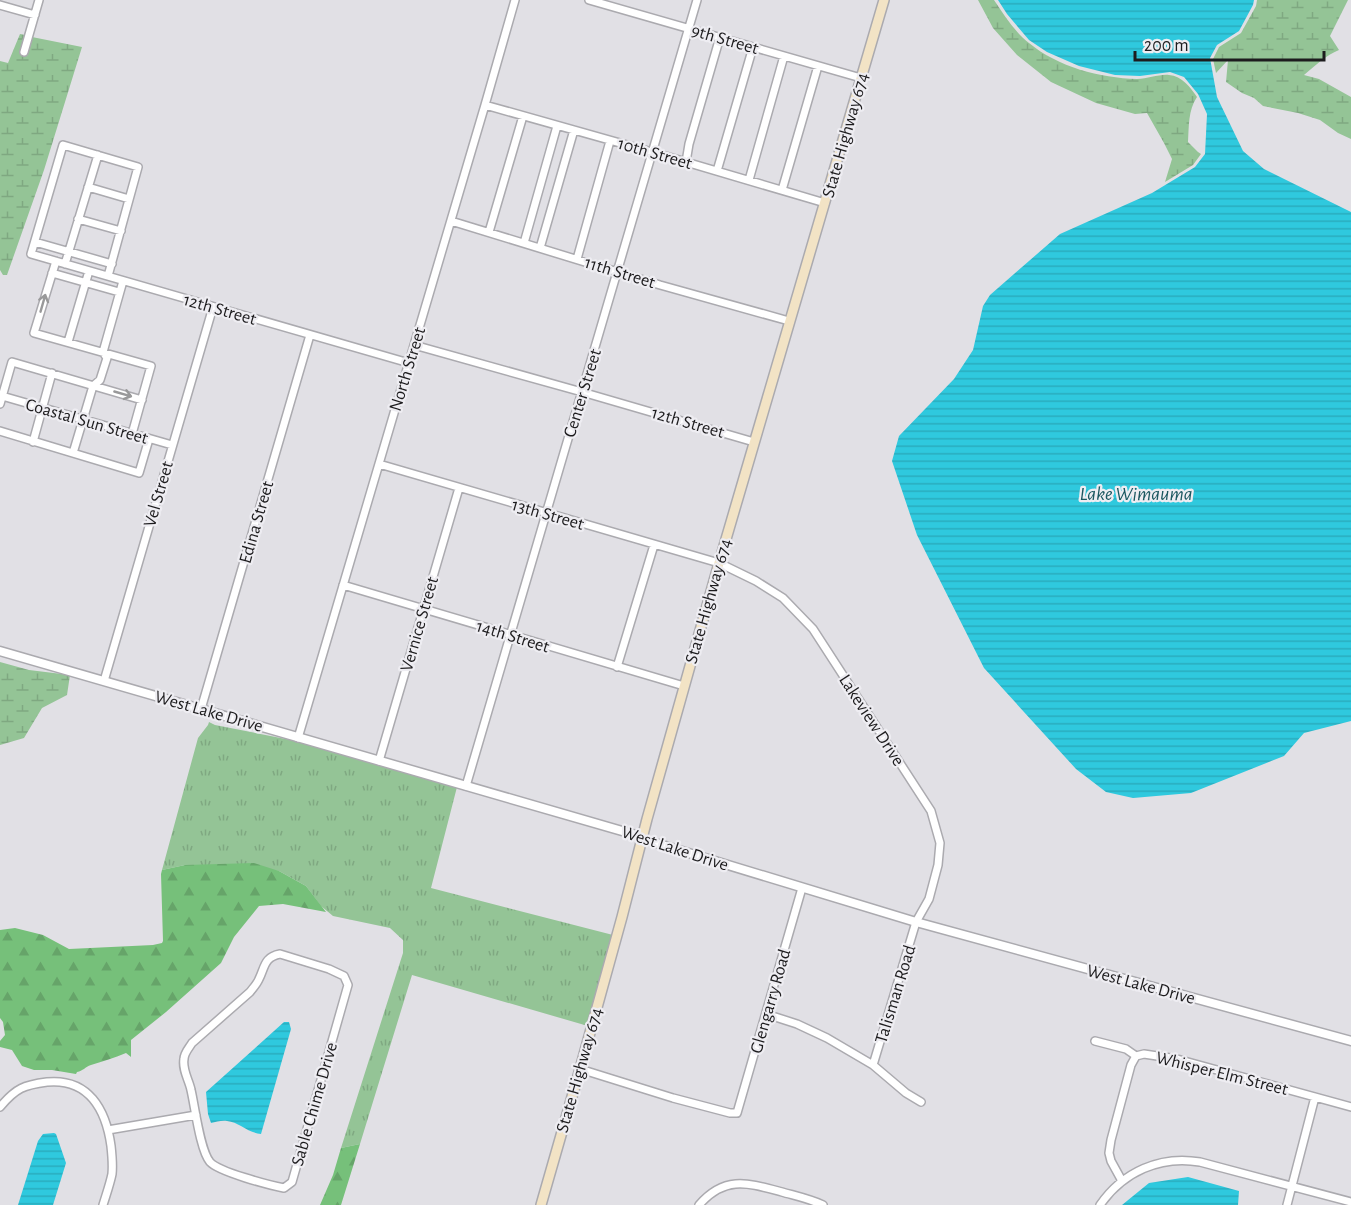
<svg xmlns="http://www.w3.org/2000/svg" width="1351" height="1205" font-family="'Alegreya Sans',sans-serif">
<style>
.grass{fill:url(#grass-tufts)}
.forest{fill:url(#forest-firs)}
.wetland{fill:url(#wetland-marsh)}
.water{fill:url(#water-rules)}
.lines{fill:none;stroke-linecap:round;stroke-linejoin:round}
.minor-casing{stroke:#abaaaf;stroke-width:10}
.tertiary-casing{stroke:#abaaaf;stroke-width:11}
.secondary-casing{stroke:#abaaaf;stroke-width:12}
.minor{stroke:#fff;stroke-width:7}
.tertiary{stroke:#fff;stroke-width:8}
.secondary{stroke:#f2e3c5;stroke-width:9}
.oneway{stroke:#99999a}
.labels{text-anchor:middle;stroke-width:4.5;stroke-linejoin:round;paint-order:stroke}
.street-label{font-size:18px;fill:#1d1c1e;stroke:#eeedf2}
.water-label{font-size:20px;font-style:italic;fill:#1b5760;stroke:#eeedf2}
</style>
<defs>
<pattern id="grass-tufts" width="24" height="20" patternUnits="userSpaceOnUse" patternTransform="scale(1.5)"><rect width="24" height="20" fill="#94c496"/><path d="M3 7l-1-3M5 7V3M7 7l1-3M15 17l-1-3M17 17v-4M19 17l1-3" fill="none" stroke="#7fa881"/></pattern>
<pattern id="forest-firs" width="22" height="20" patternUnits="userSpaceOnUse" patternTransform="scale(1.5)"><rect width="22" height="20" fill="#76c07a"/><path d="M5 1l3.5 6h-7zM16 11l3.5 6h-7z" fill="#66a469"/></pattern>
<pattern id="wetland-marsh" width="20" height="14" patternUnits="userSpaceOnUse" patternTransform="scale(1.5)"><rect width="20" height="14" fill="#94c496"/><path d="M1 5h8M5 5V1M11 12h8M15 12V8" fill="none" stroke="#7fa881"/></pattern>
<pattern id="water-rules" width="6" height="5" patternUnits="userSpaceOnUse" patternTransform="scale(1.5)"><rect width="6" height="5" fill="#2fc9de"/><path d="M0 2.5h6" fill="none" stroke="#29acbe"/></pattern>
</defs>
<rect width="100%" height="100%" fill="#e1e0e5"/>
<!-- grass -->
<path class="grass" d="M 209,722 L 215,725 L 301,742 L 457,787 L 431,888 L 613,935 L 588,1026 L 412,975 L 360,1144 L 341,1148 L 403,953 L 403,940 L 390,928 L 333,916 L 321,906 L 306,886 L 279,871 L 185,865 L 162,870 L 198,738 L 208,725 Z"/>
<!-- forest -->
<path class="forest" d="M 254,863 L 279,871 L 306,886 L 326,912 L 283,904 L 259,906 L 234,937 L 221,963 L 166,1012 L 131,1040 L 131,1057 L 126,1053 C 114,1058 103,1061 91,1065 C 85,1067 83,1071 77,1072 L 76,1074 L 52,1070 L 34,1070 L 22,1066 L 12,1050 L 0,1047 L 0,1041 L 5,1035 L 3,1022 L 0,1018 L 0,930 L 15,928 L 43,935 L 69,949 L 153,945 L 162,943 L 163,941 L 161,874 L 162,870 L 185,865 Z
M 360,1144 L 341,1205 L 320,1205 L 333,1175 L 341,1148 Z"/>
<!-- wetland -->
<path class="wetland" d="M 978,0 L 994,0 C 1004,15 1015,32 1029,43 C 1058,67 1100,78 1137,79 C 1148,79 1159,74 1169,75 C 1182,76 1191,88 1197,97 C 1188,110 1189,127 1188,142 L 1198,152 L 1201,154 L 1193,165 L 1165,182 L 1172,159 L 1164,143 L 1147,113 L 1135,114 L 1096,103 L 1051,82 L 1017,55 L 993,28 Z
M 1257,0 L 1348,0 L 1330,36 L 1339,50 C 1326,55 1315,66 1304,75 L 1319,79 L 1351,97 L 1351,139 L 1338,133 L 1320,120 L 1298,113 L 1263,106 L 1254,98 L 1242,93 L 1226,82 L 1228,60 L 1216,73 L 1213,59 L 1219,47 L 1241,33 L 1256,6 Z
M 20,34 L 25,35 L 20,54 L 27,56 L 32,37 L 82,47 L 44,170 L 7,275 L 3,275 L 0,270 L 0,61 L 8,63 Z
M 0,662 L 29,670 L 70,675 L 67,695 L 42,708 L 24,738 L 0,745 Z"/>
<!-- water -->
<path class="water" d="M 998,0 L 1254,0 L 1253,5 L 1239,31 L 1217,45 L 1210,58 L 1217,97 L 1243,151 L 1264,169 L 1351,212 L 1351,721 L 1304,733 L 1284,756 L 1191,793 L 1133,798 L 1106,792 L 1076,769 L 984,668 L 917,535 L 892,461 L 899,436 L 954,379 L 973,350 L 983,306 L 990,295 L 1060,234 L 1152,193 L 1195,167 L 1205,154 L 1207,114 L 1198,94 L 1184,77 L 1170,72 L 1140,76 L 1115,75 L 1079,66 L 1047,52 L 1029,40 L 1007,14 Z
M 284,1022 L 289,1022 L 291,1029 L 261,1134 C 248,1133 239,1122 227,1121 C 222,1120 216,1122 211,1123 L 208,1114 L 206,1092 Z
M 54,1133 L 56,1134 L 66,1163 L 53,1205 L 18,1205 L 38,1141 L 43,1134 Z
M 1188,1177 L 1239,1191 L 1238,1205 L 1122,1205 L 1149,1183 Z"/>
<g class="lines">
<!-- minor casing -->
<g class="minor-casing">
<path id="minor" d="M 589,0 L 861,78
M 0,5 L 35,15
M 24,52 L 39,0
M 485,105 L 652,152 L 825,203
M 686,162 L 689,144 L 720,37
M 717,171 L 753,47
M 749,180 L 784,56
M 88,187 L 129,199
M 782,190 L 818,66
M 78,219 L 121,231
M 451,221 L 660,285 L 789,321
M 489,232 L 523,116
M 35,242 L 112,264
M 524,243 L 557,126
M 540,248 L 574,130
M 577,259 L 610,141
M 56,261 L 34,333 L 151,366 L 132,434
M 65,264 L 98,155
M 52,273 L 119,292
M 108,276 L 138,167 L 63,145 L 31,254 C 157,291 283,327 409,363
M 68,342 L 89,271
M 414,345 L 582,392 L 754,442
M 2,396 L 172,445
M 0,404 L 12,362 L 142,400
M 0,431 L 139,473 L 149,439
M 33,442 L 52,373
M 73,453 L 93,386 L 100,380 L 107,358 L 103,352 L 123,281
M 379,464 L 719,563 L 756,581 L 783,598 L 813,629 L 931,811 L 940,843 L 938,865 L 929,899 L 916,922 L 873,1065
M 343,585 L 684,686
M 617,667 L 654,545
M 104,681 L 213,307
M 201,709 L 310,335
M 298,738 L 485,105 L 515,0
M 379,761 L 459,488
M 466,786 L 697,0
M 280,954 L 329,969 L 344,976 L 348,985 L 292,1182 L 284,1188 C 269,1185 219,1172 210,1162 C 200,1150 195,1107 191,1090 C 189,1080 182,1070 184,1059 C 184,1053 189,1048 192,1043 L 250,992 C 253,988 257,984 259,979 C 265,967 264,957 280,954 Z
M 766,1014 L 797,1024 L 827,1038 L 873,1065 L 906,1093 L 921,1102
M 1095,1041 L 1126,1049 L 1136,1056 L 1144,1054 L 1177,1059 L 1351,1107
M 580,1069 L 673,1098 L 730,1113 L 737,1113 L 802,888
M 0,1107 C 16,1088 24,1085 47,1082 C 89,1078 106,1110 111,1146 C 112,1155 113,1164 112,1174 C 110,1184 106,1195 103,1205
M 108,1130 L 196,1115
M 1122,1181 L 1111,1161 L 1109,1153 L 1111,1140 L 1131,1065 L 1136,1056
M 699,1205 C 725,1175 748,1183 782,1192 C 796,1196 810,1199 823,1205
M 1100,1205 C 1123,1172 1160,1155 1200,1162 L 1351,1202
M 1287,1205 L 1315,1097"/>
</g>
<!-- tertiary casing -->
<g class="tertiary-casing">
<path id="tertiary" d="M 0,651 L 636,835 L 649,841 L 916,922 L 1351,1041"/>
</g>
<!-- secondary casing -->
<g class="secondary-casing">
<path id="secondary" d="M 541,1205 L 580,1069 L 622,917 L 647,819 L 719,563 L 884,0"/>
</g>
<!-- minor -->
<use href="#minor" class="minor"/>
<!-- tertiary -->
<use href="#tertiary" class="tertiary"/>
<!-- secondary -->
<use href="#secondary" class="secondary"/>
</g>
<!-- one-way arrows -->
<defs><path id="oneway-shaft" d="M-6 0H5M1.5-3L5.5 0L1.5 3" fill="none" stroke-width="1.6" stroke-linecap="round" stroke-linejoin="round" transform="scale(1.5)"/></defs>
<g class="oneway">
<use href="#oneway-shaft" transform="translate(43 303) rotate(-74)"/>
<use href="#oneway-shaft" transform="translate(123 394) rotate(16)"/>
</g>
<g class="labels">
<!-- street labels -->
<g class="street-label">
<text transform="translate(725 39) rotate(16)" y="6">9th Street</text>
<text transform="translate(845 135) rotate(-74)" y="6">State Highway 674</text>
<text transform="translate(655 153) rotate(16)" y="6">10th Street</text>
<text transform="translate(620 272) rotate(17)" y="6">11th Street</text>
<text transform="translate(220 309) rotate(16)" y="6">12th Street</text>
<text transform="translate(407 369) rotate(-73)" y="6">North Street</text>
<text transform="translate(582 393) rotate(-73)" y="6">Center Street</text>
<text transform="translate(87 421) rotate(16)" y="6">Coastal Sun Street</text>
<text transform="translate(688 422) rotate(16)" y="6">12th Street</text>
<text transform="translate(158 494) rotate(-74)" y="6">Vel Street</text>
<text transform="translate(548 514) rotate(16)" y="6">13th Street</text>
<text transform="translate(256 522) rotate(-74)" y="6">Edina Street</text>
<text transform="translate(708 601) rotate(-74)" y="6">State Highway 674</text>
<text transform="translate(419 624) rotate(-74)" y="6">Vernice Street</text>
<text transform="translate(513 636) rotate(17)" y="6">14th Street</text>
<text transform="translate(209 711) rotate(16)" y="6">West Lake Drive</text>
<text transform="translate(872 720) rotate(57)" y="6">Lakeview Drive</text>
<text transform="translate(675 848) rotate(18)" y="6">West Lake Drive</text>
<text transform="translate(1141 984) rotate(15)" y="6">West Lake Drive</text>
<text transform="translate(895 994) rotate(-73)" y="6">Talisman Road</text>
<text transform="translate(770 1001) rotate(-74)" y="6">Glengarry Road</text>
<text transform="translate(579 1070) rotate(-74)" y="6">State Highway 674</text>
<text transform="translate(1222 1073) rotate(14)" y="6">Whisper Elm Street</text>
<text transform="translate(314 1104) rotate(-74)" y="6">Sable Chime Drive</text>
</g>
<!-- water labels -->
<g class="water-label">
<text x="1136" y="500">Lake Wimauma</text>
</g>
</g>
<!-- scale -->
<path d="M1135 51v9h189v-9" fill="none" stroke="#1d1c1e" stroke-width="3"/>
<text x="1144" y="51" font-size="18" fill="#1d1c1e" stroke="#eeedf2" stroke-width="4.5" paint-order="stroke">200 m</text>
</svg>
